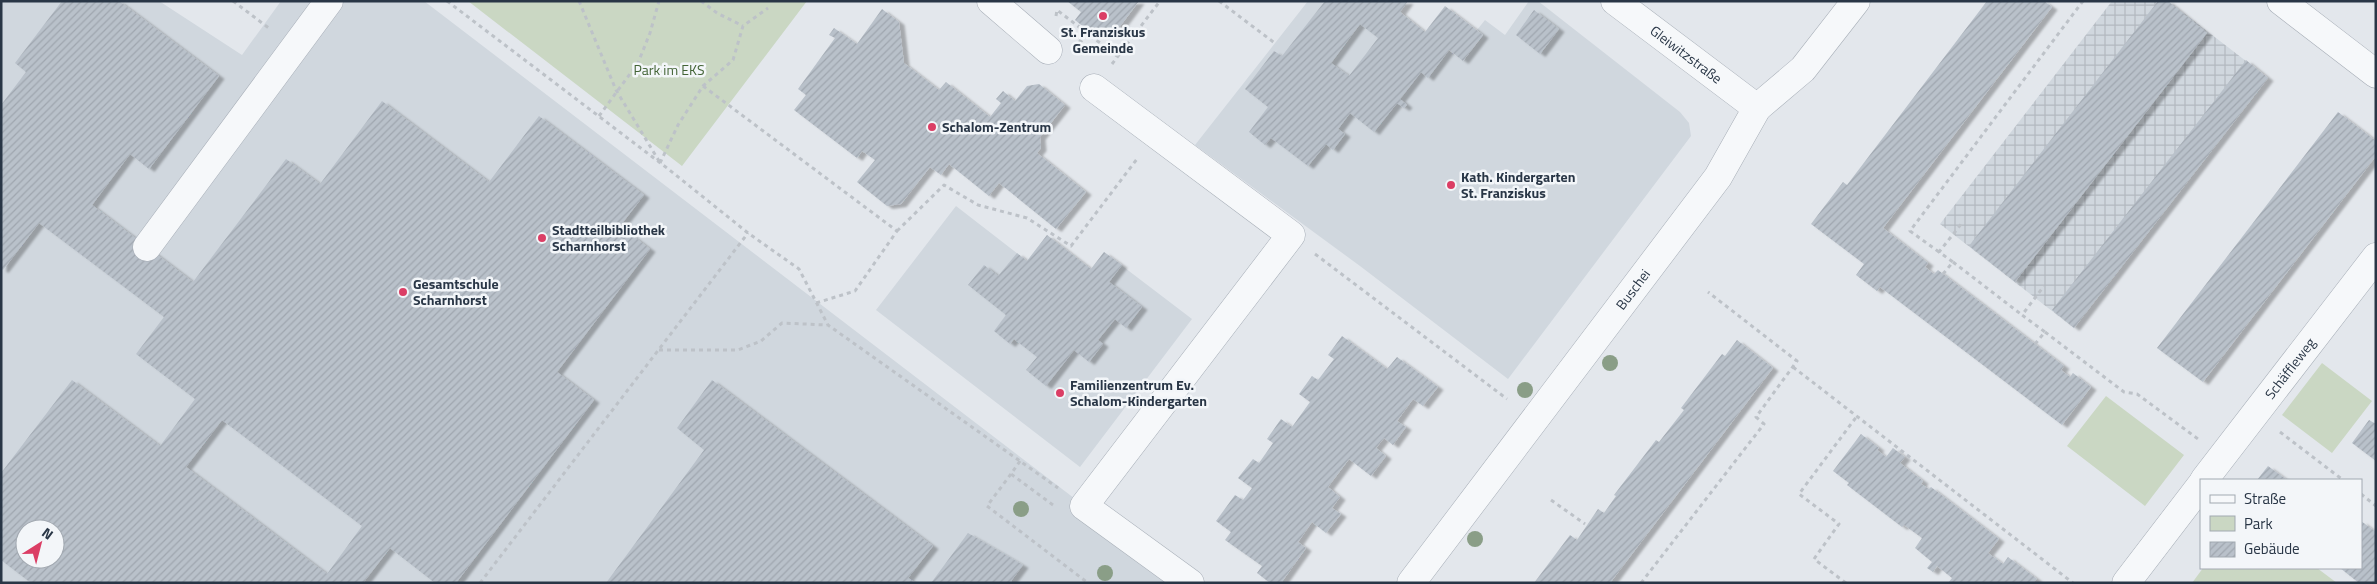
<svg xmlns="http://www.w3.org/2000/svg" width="2377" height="584" font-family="'Titillium Web',sans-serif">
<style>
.built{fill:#d0d7de;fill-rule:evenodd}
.industrial{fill:url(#industrial-grid)}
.green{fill:#cad7c3}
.building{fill:url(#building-hatch);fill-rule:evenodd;filter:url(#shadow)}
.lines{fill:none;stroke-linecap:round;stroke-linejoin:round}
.minor-casing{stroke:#a7aeb7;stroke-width:29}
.path{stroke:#bdc2c8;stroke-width:3;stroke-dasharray:4 4;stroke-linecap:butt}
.minor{stroke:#f6f8fa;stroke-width:28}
.tree{fill:#8a9e87}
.poi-dot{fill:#db3e65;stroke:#f3f6f9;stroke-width:2}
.labels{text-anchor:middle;stroke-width:5;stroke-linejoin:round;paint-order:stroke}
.poi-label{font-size:14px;font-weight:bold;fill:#293646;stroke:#f3f6f9;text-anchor:start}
.street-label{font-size:14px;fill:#293646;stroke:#f3f6f9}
.park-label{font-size:14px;fill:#426335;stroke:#f3f6f9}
</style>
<defs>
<pattern id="industrial-grid" width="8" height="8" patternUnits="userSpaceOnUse" patternTransform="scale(1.25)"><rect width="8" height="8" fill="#d0d7de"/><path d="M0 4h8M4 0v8" fill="none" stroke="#b3b9c0"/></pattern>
<pattern id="building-hatch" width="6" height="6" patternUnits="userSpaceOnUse" patternTransform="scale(1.25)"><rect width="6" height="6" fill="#b9c1ca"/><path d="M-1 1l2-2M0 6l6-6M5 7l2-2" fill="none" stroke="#9fa6af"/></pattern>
<filter id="shadow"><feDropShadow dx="5.5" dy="3" stdDeviation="1" flood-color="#0004"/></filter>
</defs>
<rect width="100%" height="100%" fill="#e3e7ec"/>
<!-- built -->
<path class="built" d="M 1,1 L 159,1 L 242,55 L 281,1 L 424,1 L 1185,583 L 1,583 ZM 25,529 L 55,529 L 55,559 L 25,559 Z
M 1308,1 L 1408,1 L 1400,13 L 1463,61 L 1483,35 L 1477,30 L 1485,20 L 1505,35 L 1529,1 L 1538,1 L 1680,112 L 1689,123 L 1691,136 L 1508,379 L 1360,266 L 1195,145 Z
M 956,206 L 1027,261 L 1047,235 L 1091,269 L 1104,252 L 1192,319 L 1080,467 L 876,310 Z"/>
<!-- industrial -->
<path class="industrial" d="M 2112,1 L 2168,1 L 2268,78 L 2074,328 L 1940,224 Z"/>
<!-- green -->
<path class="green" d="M 468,1 L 807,1 L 682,166 Z
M 2322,363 L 2372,401 L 2332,453 L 2282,415 Z
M 2106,396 L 2184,455 L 2145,506 L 2067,446 Z
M 2203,568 L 2317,568 L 2337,583 L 2192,583 Z"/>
<!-- building -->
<path class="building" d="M 62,1 L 119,1 L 219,76 L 149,169 L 130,154 L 92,205 L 193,282 L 286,159 L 320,184 L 382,101 L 489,182 L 539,116 L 644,195 L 620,226 L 650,249 L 557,372 L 594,400 L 456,583 L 435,583 L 390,548 L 363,583 L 31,583 L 1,560 L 1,473 L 72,380 L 160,446 L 195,399 L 136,354 L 164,317 L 39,223 L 3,270 L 1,269 L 1,105 L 26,72 L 15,63 ZM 222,420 L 362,526 L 327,574 L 186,467 ZM 25,529 L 55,529 L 55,559 L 25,559 Z
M 1067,1 L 1139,1 L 1118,29 L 1090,32 L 1075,20 L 1081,12 Z
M 1325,1 L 1408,1 L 1400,12 L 1425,32 L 1445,6 L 1483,35 L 1463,61 L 1449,50 L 1428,78 L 1421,72 L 1400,99 L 1407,105 L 1404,108 L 1397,103 L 1374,132 L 1350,113 L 1338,129 L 1345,134 L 1333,150 L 1326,144 L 1308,166 L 1271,138 L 1265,145 L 1249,132 L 1268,107 L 1245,89 L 1274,51 L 1282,56 ZM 1360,24 L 1378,38 L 1349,76 L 1331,63 Z
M 1987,1 L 2044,1 L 2052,7 L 1883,228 L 1928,263 L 1925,267 L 1934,274 L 1938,270 L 2064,366 L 2061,370 L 2070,377 L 2073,373 L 2091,387 L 2062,425 L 1880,287 L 1877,291 L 1856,275 L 1864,264 L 1811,224 L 1843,182 L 1847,185 Z
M 2158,1 L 2168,1 L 2207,33 L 2015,282 L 1969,246 Z
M 882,9 L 899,22 L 904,63 L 939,90 L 946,82 L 990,117 L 1001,103 L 996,99 L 1003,91 L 1015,101 L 1027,86 L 1039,84 L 1065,105 L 1040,137 L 1041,148 L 1037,153 L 1086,192 L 1056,229 L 999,183 L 989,196 L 949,164 L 941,175 L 930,167 L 901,204 L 887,206 L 857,182 L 875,160 L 862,151 L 857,158 L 794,110 L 806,95 L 798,89 L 835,38 L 829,35 L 834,28 L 857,44 Z
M 1534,10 L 1559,29 L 1540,54 L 1516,35 Z
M 2246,60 L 2268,78 L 2074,328 L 2052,310 Z
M 2338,112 L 2376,141 L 2376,156 L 2203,382 L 2157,348 Z
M 1047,235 L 1091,269 L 1104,252 L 1122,265 L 1109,282 L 1142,307 L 1126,328 L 1115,319 L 1098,340 L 1103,344 L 1089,362 L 1074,350 L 1046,386 L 1026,370 L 1037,357 L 1014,339 L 1010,344 L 994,331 L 1006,315 L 968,285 L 984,265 L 998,276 L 1017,253 L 1027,261 Z
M 1342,336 L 1387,369 L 1397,357 L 1438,387 L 1423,406 L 1413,399 L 1397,421 L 1406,427 L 1393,445 L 1384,438 L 1376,448 L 1386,456 L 1371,476 L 1349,459 L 1328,487 L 1340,497 L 1332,508 L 1341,514 L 1326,533 L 1312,522 L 1298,542 L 1306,548 L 1281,583 L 1270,583 L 1257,573 L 1262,566 L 1225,540 L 1231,532 L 1216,521 L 1235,495 L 1243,500 L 1252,488 L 1238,478 L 1253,459 L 1259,463 L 1273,443 L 1267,439 L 1281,419 L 1292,427 L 1310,402 L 1299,394 L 1312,376 L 1318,380 L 1334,359 L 1328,355 Z
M 1737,340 L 1773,368 L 1610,583 L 1534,583 L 1570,535 L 1577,540 L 1598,509 L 1604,513 L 1616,496 L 1614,495 L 1656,440 L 1659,442 L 1684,410 L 1681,408 L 1722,354 L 1725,356 Z
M 712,380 L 933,546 L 908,578 L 916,583 L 606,583 L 704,450 L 677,428 Z
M 2369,420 L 2376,424 L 2376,461 L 2352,443 Z
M 1861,434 L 1879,448 L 1877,450 L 1886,457 L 1893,448 L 1905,457 L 1900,463 L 1923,481 L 1921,484 L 1929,489 L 1931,487 L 1999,539 L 1988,553 L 2003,564 L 2008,557 L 2037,579 L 2033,583 L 1948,583 L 1952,578 L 1937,566 L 1933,572 L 1927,568 L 1932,562 L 1915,548 L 1922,538 L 1904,525 L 1902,527 L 1847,485 L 1849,483 L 1833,471 Z
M 2268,466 L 2287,480 L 2257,480 Z
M 2361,521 L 2376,532 L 2376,583 L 2359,583 L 2340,568 L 2361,568 Z
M 968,533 L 1023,565 L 1011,581 L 1013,583 L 931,583 Z"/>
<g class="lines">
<!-- minor casing -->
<g class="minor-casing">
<g id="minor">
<path d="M 991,1 L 1048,50"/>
<path id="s1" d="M 1615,1 L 1757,108"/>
<path d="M 2281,1 L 2376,74"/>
<path d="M 1094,88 L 1291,235 L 1084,506 L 1190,583"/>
<path d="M 147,247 L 329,1"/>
<path id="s2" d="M 2204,480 L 2376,257"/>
<path id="s3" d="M 1411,583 L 1718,177 L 1757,108 L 1803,69 L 1856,1"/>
<path d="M 2126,583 L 2201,485"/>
</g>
</g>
<!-- path -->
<path class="path" d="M 233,1 L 270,29
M 447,1 L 667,168 L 748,233 L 799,269 L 828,325 L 1058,488
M 579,1 L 616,90 L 659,161
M 701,1 L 717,13 L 743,26
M 1219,1 L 1276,44
M 1056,16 L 1057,10 L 1117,56
M 1079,40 L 1091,49 L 1088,54 L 1079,48
M 1112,64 L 1160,1
M 703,86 L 897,231 L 855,291 L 816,303
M 599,116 L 638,63 L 650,33 L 659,1
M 660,163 L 678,125 L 703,86 L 733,60 L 743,26 L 768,8
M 897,231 L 944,185 L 978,205 L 1027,218 L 1071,246 L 1137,159
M 1939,252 L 1910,231 L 2083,1
M 1315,254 L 1507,399
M 1953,262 L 2022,315
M 1943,274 L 1953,262 L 1939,252 L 1962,223
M 2045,332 L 2124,392 L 2137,394 L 2198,439
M 2035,344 L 2045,332 L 2022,315 L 2044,286
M 659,350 L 738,350 L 761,341 L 782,323 L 827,325
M 1793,367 L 2073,583
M 2280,432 L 2343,480
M 1020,461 L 1011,474 L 1053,505
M 1011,474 L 987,506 L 1088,583
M 2361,494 L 2376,506
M 1551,500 L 1585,524
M 480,583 L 748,233
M 1641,583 L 1764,424 L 1756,417 L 1797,361 L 1708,292
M 1846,583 L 1814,559 L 1839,524 L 1799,494 L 1857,416"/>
<!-- minor -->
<use href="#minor" class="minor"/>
</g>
<!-- trees -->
<g class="tree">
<circle cx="1610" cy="363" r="8"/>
<circle cx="1525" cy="390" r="8"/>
<circle cx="1021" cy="509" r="8"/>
<circle cx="1475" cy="539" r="8"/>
<circle cx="1105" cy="573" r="8"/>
</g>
<!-- markers -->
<g class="poi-dot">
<circle cx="1103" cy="16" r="5"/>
<circle cx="932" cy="127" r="5"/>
<circle cx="1451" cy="185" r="5"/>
<circle cx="542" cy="238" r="5"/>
<circle cx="403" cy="292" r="5"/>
<circle cx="1060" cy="393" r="5"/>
</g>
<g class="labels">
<!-- poi labels -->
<g class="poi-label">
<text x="1103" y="37" text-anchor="middle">St. Franziskus<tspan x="1103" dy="16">Gemeinde</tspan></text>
<text x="942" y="132">Schalom-Zentrum</text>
<text x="1461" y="182">Kath. Kindergarten<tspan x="1461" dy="16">St. Franziskus</tspan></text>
<text x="552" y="235">Stadtteilbibliothek<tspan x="552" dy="16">Scharnhorst</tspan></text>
<text x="413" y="289">Gesamtschule<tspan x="413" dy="16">Scharnhorst</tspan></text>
<text x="1070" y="390">Familienzentrum Ev.<tspan x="1070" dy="16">Schalom-Kindergarten</tspan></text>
</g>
<!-- street labels -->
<g class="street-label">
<text dy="5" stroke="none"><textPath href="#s1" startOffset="89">Gleiwitzstraße</textPath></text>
<text dy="5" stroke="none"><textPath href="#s3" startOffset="368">Buschei</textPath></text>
<text dy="5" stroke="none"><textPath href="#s2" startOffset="141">Schäffleweg</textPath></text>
</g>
<!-- park labels -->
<g class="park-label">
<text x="669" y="75">Park im EKS</text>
</g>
</g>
<!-- border -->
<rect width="2377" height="584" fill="none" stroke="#293646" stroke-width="5"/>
<!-- legend -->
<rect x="2200" y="479" width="162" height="90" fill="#f3f6f9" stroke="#a2a9b1"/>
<rect x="2210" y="495" width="25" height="8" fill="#f6f8fa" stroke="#a2a9b1"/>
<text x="2244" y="504" font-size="15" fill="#293646">Straße</text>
<rect x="2210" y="516" width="25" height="15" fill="#cad7c3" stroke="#a2a9b1"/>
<text x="2244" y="529" font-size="15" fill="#293646">Park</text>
<rect x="2210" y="542" width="25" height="15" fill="url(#building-hatch)" stroke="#a2a9b1"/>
<text x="2244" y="554" font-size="15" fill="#293646">Gebäude</text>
<!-- north arrow -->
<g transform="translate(40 544) rotate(36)"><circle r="24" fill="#f3f6f9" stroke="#a2a9b1"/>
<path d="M0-4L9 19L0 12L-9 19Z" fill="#db3e65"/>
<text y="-8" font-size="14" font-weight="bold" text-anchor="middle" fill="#293646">N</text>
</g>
</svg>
